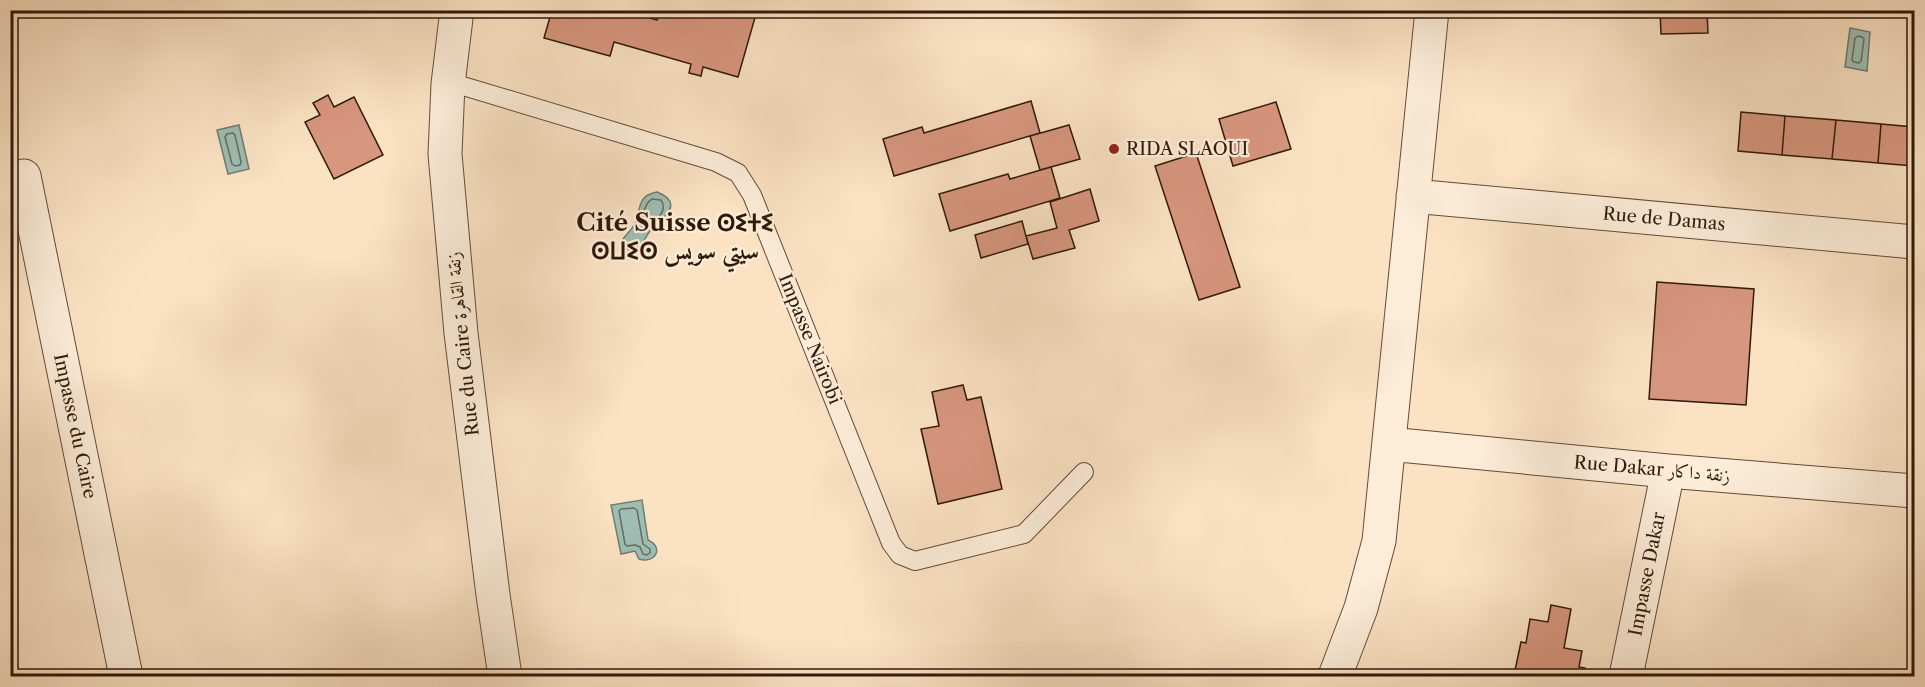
<svg xmlns="http://www.w3.org/2000/svg" width="1925" height="687" font-family="'Libre Caslon Text',Amiri,'Noto Sans Tifinagh',serif">
<style>
.water{fill:#9ebeb3;stroke:#727c6f;stroke-width:1.5}
.lines{fill:none;stroke-linecap:round;stroke-linejoin:round}
.shore{stroke:#686c5e;stroke-width:1.5}
.building{fill:#d7967e;stroke:#311909;stroke-width:1.5}
.lane-casing{stroke:#634b38;stroke-width:20}
.street-casing{stroke:#634b38;stroke-width:35}
.lane{stroke:#fcecd8;stroke-width:18}
.street{stroke:#fcecd8;stroke-width:33}
.poi-dot{fill:#8f2418;stroke:#fcecd8;stroke-width:2}
.labels{text-anchor:middle;stroke-width:4.5;stroke-linejoin:round;paint-order:stroke}
.poi-label{font-size:18px;fill:#311909;stroke:#fcecd8;text-anchor:start}
.street-label{font-size:18px;fill:#311909;stroke:#fcecd8}
.district-label{font-size:24px;font-weight:bold;fill:#311909;stroke:#fcecd8}
</style>
<rect width="100%" height="100%" fill="#fae2c3"/>
<filter id="stains"><feTurbulence type="fractalNoise" baseFrequency=".00333" numOctaves="4"/><feColorMatrix values="0 0 0 0 .2 0 0 0 0 .09 0 0 0 0 .02 0 0 0 .5 -.17"/></filter>
<radialGradient id="worn" r=".72"><stop offset=".6" stop-color="#630" stop-opacity="0"/><stop offset="1" stop-color="#630" stop-opacity=".3"/></radialGradient>
<!-- water -->
<path class="water" d="M 1850,28 L 1870,32 L 1867,71 L 1845,67 Z
M 239,125 L 249,169 L 228,174 L 217,130 Z
M 657,192 C 686,203 662,219 650,231 C 646,236 644,242 640,247 C 633,256 624,249 622,241 C 625,235 631,231 634,225 C 642,211 635,196 657,192 Z
M 642,500 L 648,540 C 664,547 656,564 639,559 L 635,551 L 621,554 L 611,505 Z"/>
<g class="lines">
<!-- shore -->
<path class="shore" d="M 1858,36 L 1862,37 L 1864,39 L 1861,61 L 1859,63 L 1854,62 L 1852,60 L 1855,38 Z
M 233,133 L 235,135 L 241,162 L 240,165 L 235,166 L 232,164 L 225,137 L 227,134 Z
M 652,199 L 661,200 C 669,212 654,222 644,227 L 642,224 C 643,215 644,204 652,199 Z
M 634,508 L 637,510 L 643,544 L 650,549 L 650,553 L 647,555 L 643,554 L 640,547 L 635,545 L 627,546 L 625,544 L 619,511 L 621,509 Z"/>
</g>
<!-- building -->
<path class="building" d="M 552,10 L 623,10 L 657,20 L 660,10 L 743,10 L 756,14 L 738,77 L 703,67 L 701,76 L 689,73 L 691,64 L 614,42 L 610,56 L 544,38 Z
M 1563,10 L 1618,10 L 1618,12 Z
M 1660,10 L 1707,10 L 1708,33 L 1661,34 Z
M 328,95 L 334,107 L 354,97 L 383,155 L 334,179 L 305,122 L 320,115 L 313,103 Z
M 1031,101 L 1040,133 L 894,176 L 883,139 L 922,127 L 924,133 Z
M 1276,102 L 1291,149 L 1233,166 L 1219,119 Z
M 1741,112 L 1785,116 L 1782,155 L 1738,151 Z
M 1785,116 L 1836,120 L 1832,159 L 1782,155 Z
M 1836,120 L 1881,124 L 1878,163 L 1832,159 Z
M 1881,124 L 1914,127 L 1914,166 L 1878,163 Z
M 1069,125 L 1080,159 L 1040,170 L 1030,136 Z
M 1196,153 L 1240,287 L 1199,300 L 1155,166 Z
M 1051,167 L 1060,198 L 950,231 L 939,194 L 1008,174 L 1010,179 Z
M 1090,189 L 1099,221 L 1069,230 L 1075,248 L 1033,259 L 1026,236 L 1057,228 L 1050,202 Z
M 1022,221 L 1028,244 L 981,258 L 975,235 Z
M 1657,282 L 1754,289 L 1746,405 L 1649,399 Z
M 963,385 L 967,400 L 981,397 L 1002,489 L 938,504 L 921,429 L 939,426 L 932,392 Z
M 1551,605 L 1571,609 L 1564,648 L 1582,651 L 1579,667 L 1585,668 L 1583,676 L 1514,675 L 1521,642 L 1526,643 L 1530,619 L 1548,622 Z"/>
<g class="lines">
<!-- lane casing -->
<g class="lane-casing">
<path id="lane" d="M 448,84 L 463,86 L 716,162 L 738,173 L 752,195 L 891,543 L 900,555 L 915,561 L 1024,534 L 1084,472"/>
</g>
<!-- street casing -->
<g class="street-casing">
<path id="street" d="M 457,10 L 448,84 L 445,154 L 461,333 L 493,595 L 505,676
M 24,176 L 126,676
M 1413,196 L 1914,242
M 1389,444 L 1668,471 L 1914,491
M 1335,676 L 1361,608 L 1379,541 L 1432,10
M 1626,676 L 1668,471"/>
</g>
<!-- lane -->
<use href="#lane" class="lane"/>
<!-- street -->
<use href="#street" class="street"/>
</g>
<!-- markers -->
<circle class="poi-dot" cx="1114" cy="149" r="6"/>
<g class="labels">
<!-- poi labels -->
<g class="poi-label">
<text x="1126" y="155">RIDA SLAOUI</text>
</g>
<!-- street labels -->
<g class="street-label">
<text transform="translate(1664 219) rotate(5)" y="6">Rue de Damas</text>
<text transform="translate(810 339) rotate(68)" y="6">Impasse Nairobi</text>
<text transform="translate(463 344) rotate(-96)" y="6">Rue du Caire زنقة القاهرة</text>
<text transform="translate(75 426) rotate(78)" y="6">Impasse du Caire</text>
<text transform="translate(1652 469) rotate(5)" y="6">Rue Dakar زنقة داكار</text>
<text transform="translate(1647 574) rotate(-79)" y="6">Impasse Dakar</text>
</g>
<!-- district labels -->
<g class="district-label">
<text x="675" y="231">Cité Suisse ⵙⵉⵜⵉ<tspan x="675" dy="28">ⵙⵡⵉⵙ سيتي سويس</tspan></text>
</g>
</g>
<!-- margin -->
<rect width="1925" height="687" fill="none" stroke="#fae2c3" stroke-width="36"/>
<rect x="12" y="12" width="1901" height="663" fill="none" stroke="#311909" stroke-width="3"/>
<rect x="18" y="18" width="1889" height="651" fill="none" stroke="#311909" stroke-width="1.5"/>
<rect width="100%" height="100%" filter="url(#stains)"/>
<rect width="100%" height="100%" fill="url(#worn)"/>
</svg>
